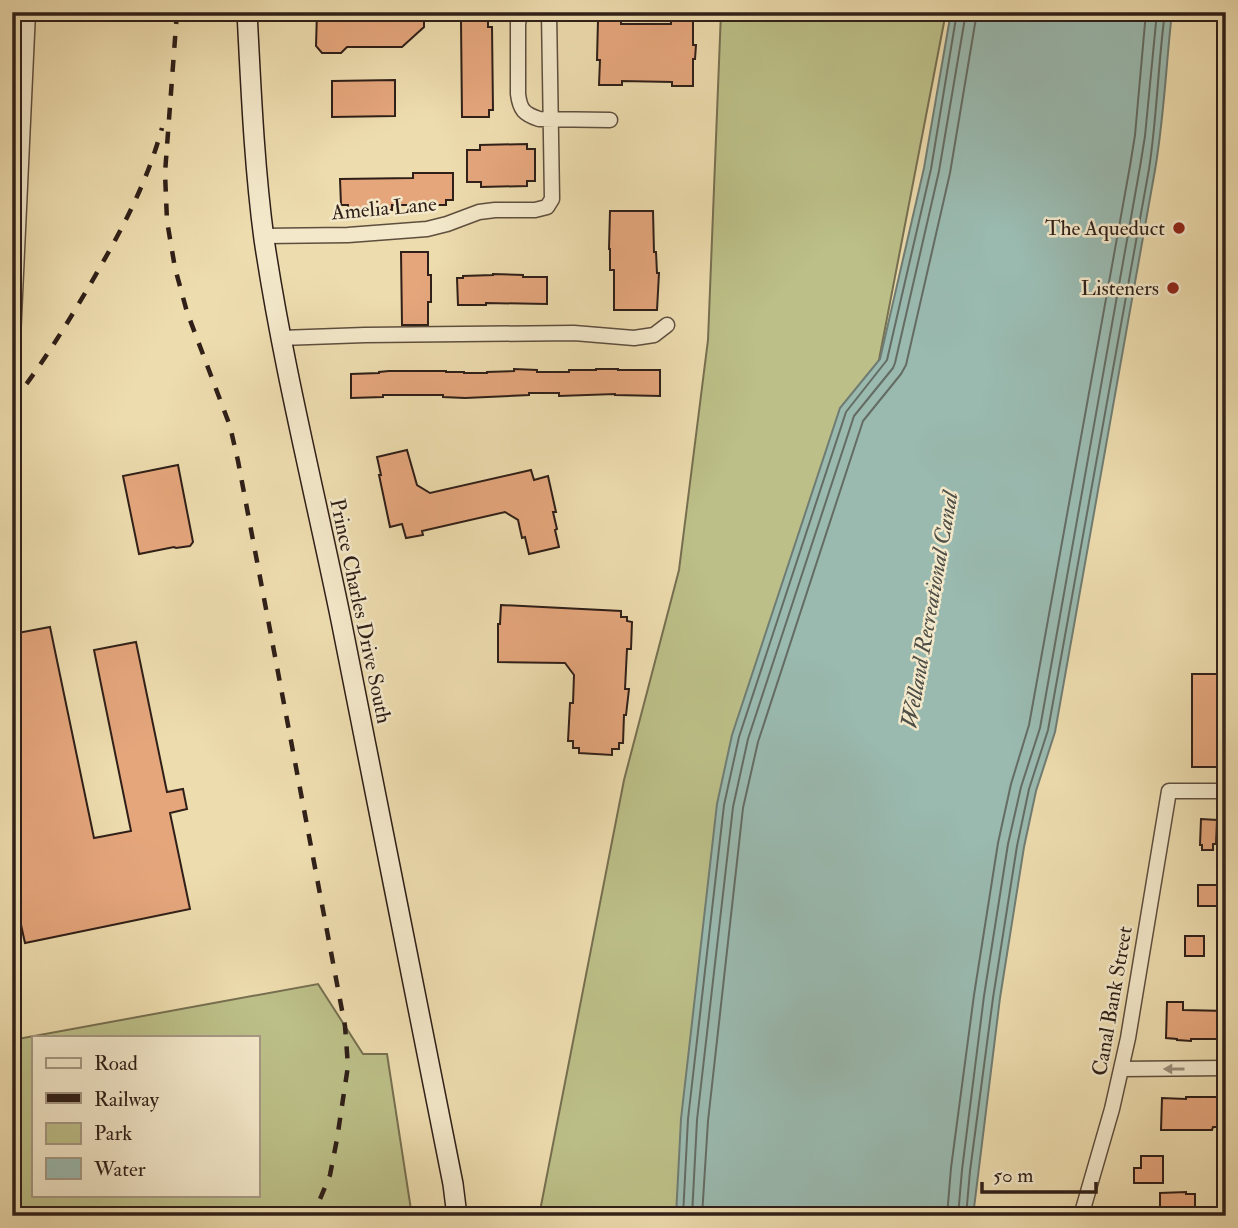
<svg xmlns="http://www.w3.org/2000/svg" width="1238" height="1228" font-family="'IM FELL Double Pica',serif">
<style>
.green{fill:#bcbf88;stroke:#766f50;stroke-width:2;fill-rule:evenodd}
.water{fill:#9abab0;stroke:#6f7c73;stroke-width:2}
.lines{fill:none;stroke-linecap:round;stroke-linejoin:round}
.shore{stroke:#646c64;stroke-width:2}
.building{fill:#e5a67c;stroke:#2f1f18;stroke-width:2}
.street-casing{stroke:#5e4e3e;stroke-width:17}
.secondary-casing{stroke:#2f1f18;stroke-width:22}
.street{stroke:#f3e8ca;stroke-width:14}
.secondary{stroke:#f3e8ca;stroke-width:19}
.rail{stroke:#2f1f18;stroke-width:4.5;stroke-dasharray:12 12;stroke-linecap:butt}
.oneway{fill:#9b8e7a}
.poi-dot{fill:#8f2418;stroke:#f3e8ca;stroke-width:2.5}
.labels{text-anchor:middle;stroke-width:5;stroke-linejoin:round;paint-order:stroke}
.street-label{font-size:21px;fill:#2f1f18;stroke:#f3e8ca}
.poi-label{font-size:21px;fill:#2f1f18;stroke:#f3e8ca;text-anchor:end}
.water-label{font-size:23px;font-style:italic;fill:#4f4e46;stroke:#f3e8ca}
</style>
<rect width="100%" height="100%" fill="#eddcae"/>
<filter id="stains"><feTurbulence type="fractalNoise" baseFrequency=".00286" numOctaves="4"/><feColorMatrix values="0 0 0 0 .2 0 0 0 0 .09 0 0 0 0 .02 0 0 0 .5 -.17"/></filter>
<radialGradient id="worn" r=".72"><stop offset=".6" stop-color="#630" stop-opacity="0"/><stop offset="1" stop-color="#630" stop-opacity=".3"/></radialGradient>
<!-- green -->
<path class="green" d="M 721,12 L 946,12 L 714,1216 L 539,1216 L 624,780 L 679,570 L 708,340 Z
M 318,984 L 363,1054 L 387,1054 L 412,1216 L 12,1216 L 12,1040 ZM 33,1037 L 257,1037 L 257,1195 L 33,1195 Z"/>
<!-- water -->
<path class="water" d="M 951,12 L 1172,12 C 1166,65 1164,118 1155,170 L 1055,732 L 1036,791 L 1024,847 L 1000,998 L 973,1216 L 676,1216 L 681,1119 L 717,804 L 732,735 L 840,408 L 880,359 L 924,168 Z"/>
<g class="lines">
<!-- shore -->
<path class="shore" d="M 683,1216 L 688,1119 L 724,805 L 739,737 L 846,412 L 887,360 L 931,169 L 957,12
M 692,1216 L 697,1120 L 733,807 L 748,739 L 854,416 L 893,368 L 895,363 L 939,171 L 966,12
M 702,1216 L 708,1121 L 743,808 L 758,742 L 863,421 L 901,374 L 906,365 L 950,173 L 977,12
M 947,1216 L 951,1168 L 974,995 L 998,843 L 1011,784 L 1029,725 L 1130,166 L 1135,135 L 1146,12
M 958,1216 L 962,1170 L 984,996 L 1008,844 L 1021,787 L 1040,728 L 1140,167 L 1145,136 L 1157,12
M 966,1216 L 970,1171 L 993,998 L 1017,846 L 1029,789 L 1048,730 L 1149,169 C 1157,117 1158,64 1165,12"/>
</g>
<!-- building -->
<path class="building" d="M 317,12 L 424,12 L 424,27 L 402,47 L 347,47 L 341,53 L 322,53 L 316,46 Z
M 671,19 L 693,19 L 693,45 L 696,45 L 695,59 L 693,59 L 693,86 L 672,86 L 672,82 L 622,81 L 622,85 L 599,85 L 600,60 L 597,60 L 598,20 L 621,21 L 621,24 L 671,24 Z
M 461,21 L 488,21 L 488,27 L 492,27 L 493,110 L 489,110 L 489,117 L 462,117 Z
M 395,80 L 395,116 L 332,117 L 332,81 Z
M 527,144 L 527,149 L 535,149 L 535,181 L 527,181 L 527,186 L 481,187 L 481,182 L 467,182 L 467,150 L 480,150 L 480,145 Z
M 413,173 L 453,173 L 453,200 L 446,200 L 446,205 L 392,205 L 392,210 L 348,210 L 348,205 L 341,205 L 340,179 L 413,178 Z
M 610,211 L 653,211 L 654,252 L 656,252 L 657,273 L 659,273 L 657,310 L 614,310 L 614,270 L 610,270 L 610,249 L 609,249 Z
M 401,252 L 428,252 L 428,275 L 431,275 L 431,302 L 428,302 L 428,325 L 402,325 Z
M 493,274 L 523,275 L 523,277 L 547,277 L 547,304 L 486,303 L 486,305 L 458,305 L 457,278 L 463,278 L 463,276 L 493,275 Z
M 514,369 L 537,370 L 537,372 L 569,372 L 569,370 L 596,370 L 596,369 L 618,369 L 618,370 L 660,370 L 660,396 L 615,395 L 615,394 L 559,396 L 559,393 L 529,393 L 529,395 L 465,398 L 443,397 L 443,395 L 383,395 L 383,397 L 351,398 L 351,374 L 379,373 L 379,372 L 389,371 L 446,371 L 446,372 L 464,372 L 464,373 L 487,373 L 487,372 L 514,371 Z
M 407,450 L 417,485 L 430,493 L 531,470 L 534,480 L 548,476 L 556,512 L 553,512 L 557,529 L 555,530 L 559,547 L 529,554 L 525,537 L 522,538 L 518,520 L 505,512 L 422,531 L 423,535 L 406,538 L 402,524 L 390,527 L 379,475 L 381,475 L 377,457 Z
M 178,465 L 193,542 L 190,546 L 176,548 L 174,547 L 139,554 L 123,476 Z
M 501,605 L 621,611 L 621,617 L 627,617 L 627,621 L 632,622 L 631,649 L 627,649 L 625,689 L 629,689 L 626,715 L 624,715 L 623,743 L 619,743 L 619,749 L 612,749 L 612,755 L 579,753 L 579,748 L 573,748 L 573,741 L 568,741 L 570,703 L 573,703 L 574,675 L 565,663 L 498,662 L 498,624 L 500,624 Z
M 50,627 L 94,838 L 131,831 L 94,650 L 136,642 L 167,792 L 183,789 L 187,809 L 170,813 L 190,909 L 25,943 L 14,893 L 12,893 L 12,634 Z
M 1192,674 L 1219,674 L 1219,767 L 1192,767 Z
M 1201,819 L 1217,820 L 1216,844 L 1213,844 L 1213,850 L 1202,850 L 1202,845 L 1200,845 Z
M 1198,885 L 1222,885 L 1221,906 L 1198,906 Z
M 1185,936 L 1204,936 L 1204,956 L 1185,956 Z
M 1167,1002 L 1183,1002 L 1183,1010 L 1226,1011 L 1226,1039 L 1191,1039 L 1191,1041 L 1177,1040 L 1177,1039 L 1166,1038 Z
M 1186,1097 L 1226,1097 L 1226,1121 L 1219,1121 L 1218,1127 L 1213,1127 L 1212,1130 L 1161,1130 L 1162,1098 L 1186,1099 Z
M 1141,1156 L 1163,1156 L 1163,1183 L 1134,1183 L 1134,1168 L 1141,1168 Z
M 1186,1192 L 1186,1194 L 1195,1194 L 1195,1209 L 1160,1211 L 1160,1193 Z"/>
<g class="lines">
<!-- street casing -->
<g class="street-casing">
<path id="street" d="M 526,12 L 520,16 L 518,23 L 518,94 C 520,110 524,114 539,119 L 610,120
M 264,236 L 348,235 L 427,229 L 447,224 L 479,212 L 495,210 L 535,210 L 547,207 L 552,199 L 549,12
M 13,338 L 28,12
M 281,338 L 365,335 L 574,333 L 634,338 L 654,335 L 667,325
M 1122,1069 L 1226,1068
M 1081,1216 L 1112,1109 L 1128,1038 L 1169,791 L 1226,791"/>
</g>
<!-- secondary casing -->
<g class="secondary-casing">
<path id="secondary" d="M 247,12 C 251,88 254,164 264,239 C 283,367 315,493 341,620 C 379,808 415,996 453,1184 L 457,1216"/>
</g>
<!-- street -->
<use href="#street" class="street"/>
<!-- secondary -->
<use href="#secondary" class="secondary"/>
<!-- rail -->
<path class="rail" d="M 177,12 L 165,173 L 167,221 L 175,268 L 187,312 L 230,426 L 238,461 L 345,1026 L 348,1066 L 337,1139 L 330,1175 L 313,1216
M 12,403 C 42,365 67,324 91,283 C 121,231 146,186 162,128"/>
</g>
<!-- one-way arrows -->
<defs><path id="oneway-solid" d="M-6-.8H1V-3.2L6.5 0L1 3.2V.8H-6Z" transform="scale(1.75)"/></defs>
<use class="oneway" href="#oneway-solid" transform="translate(1174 1069) rotate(180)"/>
<!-- markers -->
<g class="poi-dot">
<circle cx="1179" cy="228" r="7"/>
<circle cx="1173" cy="288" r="7"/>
</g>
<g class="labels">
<!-- street labels -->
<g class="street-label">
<text transform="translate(384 208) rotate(-5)" y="7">Amelia Lane</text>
<text transform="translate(361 611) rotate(78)" y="7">Prince Charles Drive South</text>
<text transform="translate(1112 1001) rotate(-80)" y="7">Canal Bank Street</text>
</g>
<!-- poi labels -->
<g class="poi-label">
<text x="1165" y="235">The Aqueduct</text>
<text x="1159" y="295">Listeners</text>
</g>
<!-- water labels -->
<g class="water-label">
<text transform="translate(929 610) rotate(-80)" y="8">Welland Recreational Canal</text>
</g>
</g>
<!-- margin -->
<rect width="1238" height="1228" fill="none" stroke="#eddcae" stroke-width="42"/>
<rect x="14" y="14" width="1210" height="1200" fill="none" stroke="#2f1f18" stroke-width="3.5"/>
<rect x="21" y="21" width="1196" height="1186" fill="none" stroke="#2f1f18" stroke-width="2"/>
<!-- legend -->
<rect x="32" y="1036" width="228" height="161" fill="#f3e8ca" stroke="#a59883" stroke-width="2"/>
<rect x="46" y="1058" width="35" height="10" fill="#f3e8ca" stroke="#a59883" stroke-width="2"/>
<text x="94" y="1070" font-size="21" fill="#2f1f18">Road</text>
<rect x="46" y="1093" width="35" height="10" fill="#2f1f18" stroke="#a59883" stroke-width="2"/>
<text x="94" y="1106" font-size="21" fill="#2f1f18">Railway</text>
<rect x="46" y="1123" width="35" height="21" fill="#bcbf88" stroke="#a59883" stroke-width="2"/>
<text x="94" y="1140" font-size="21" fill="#2f1f18">Park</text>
<rect x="46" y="1158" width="35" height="21" fill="#9abab0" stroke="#a59883" stroke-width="2"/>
<text x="94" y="1176" font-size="21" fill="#2f1f18">Water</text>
<!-- scale -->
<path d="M982 1182v10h114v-10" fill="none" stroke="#2f1f18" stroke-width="3.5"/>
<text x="993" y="1182" font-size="21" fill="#2f1f18" stroke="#f3e8ca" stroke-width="5" paint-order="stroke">50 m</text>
<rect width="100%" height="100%" filter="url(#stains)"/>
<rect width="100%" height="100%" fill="url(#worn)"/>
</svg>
